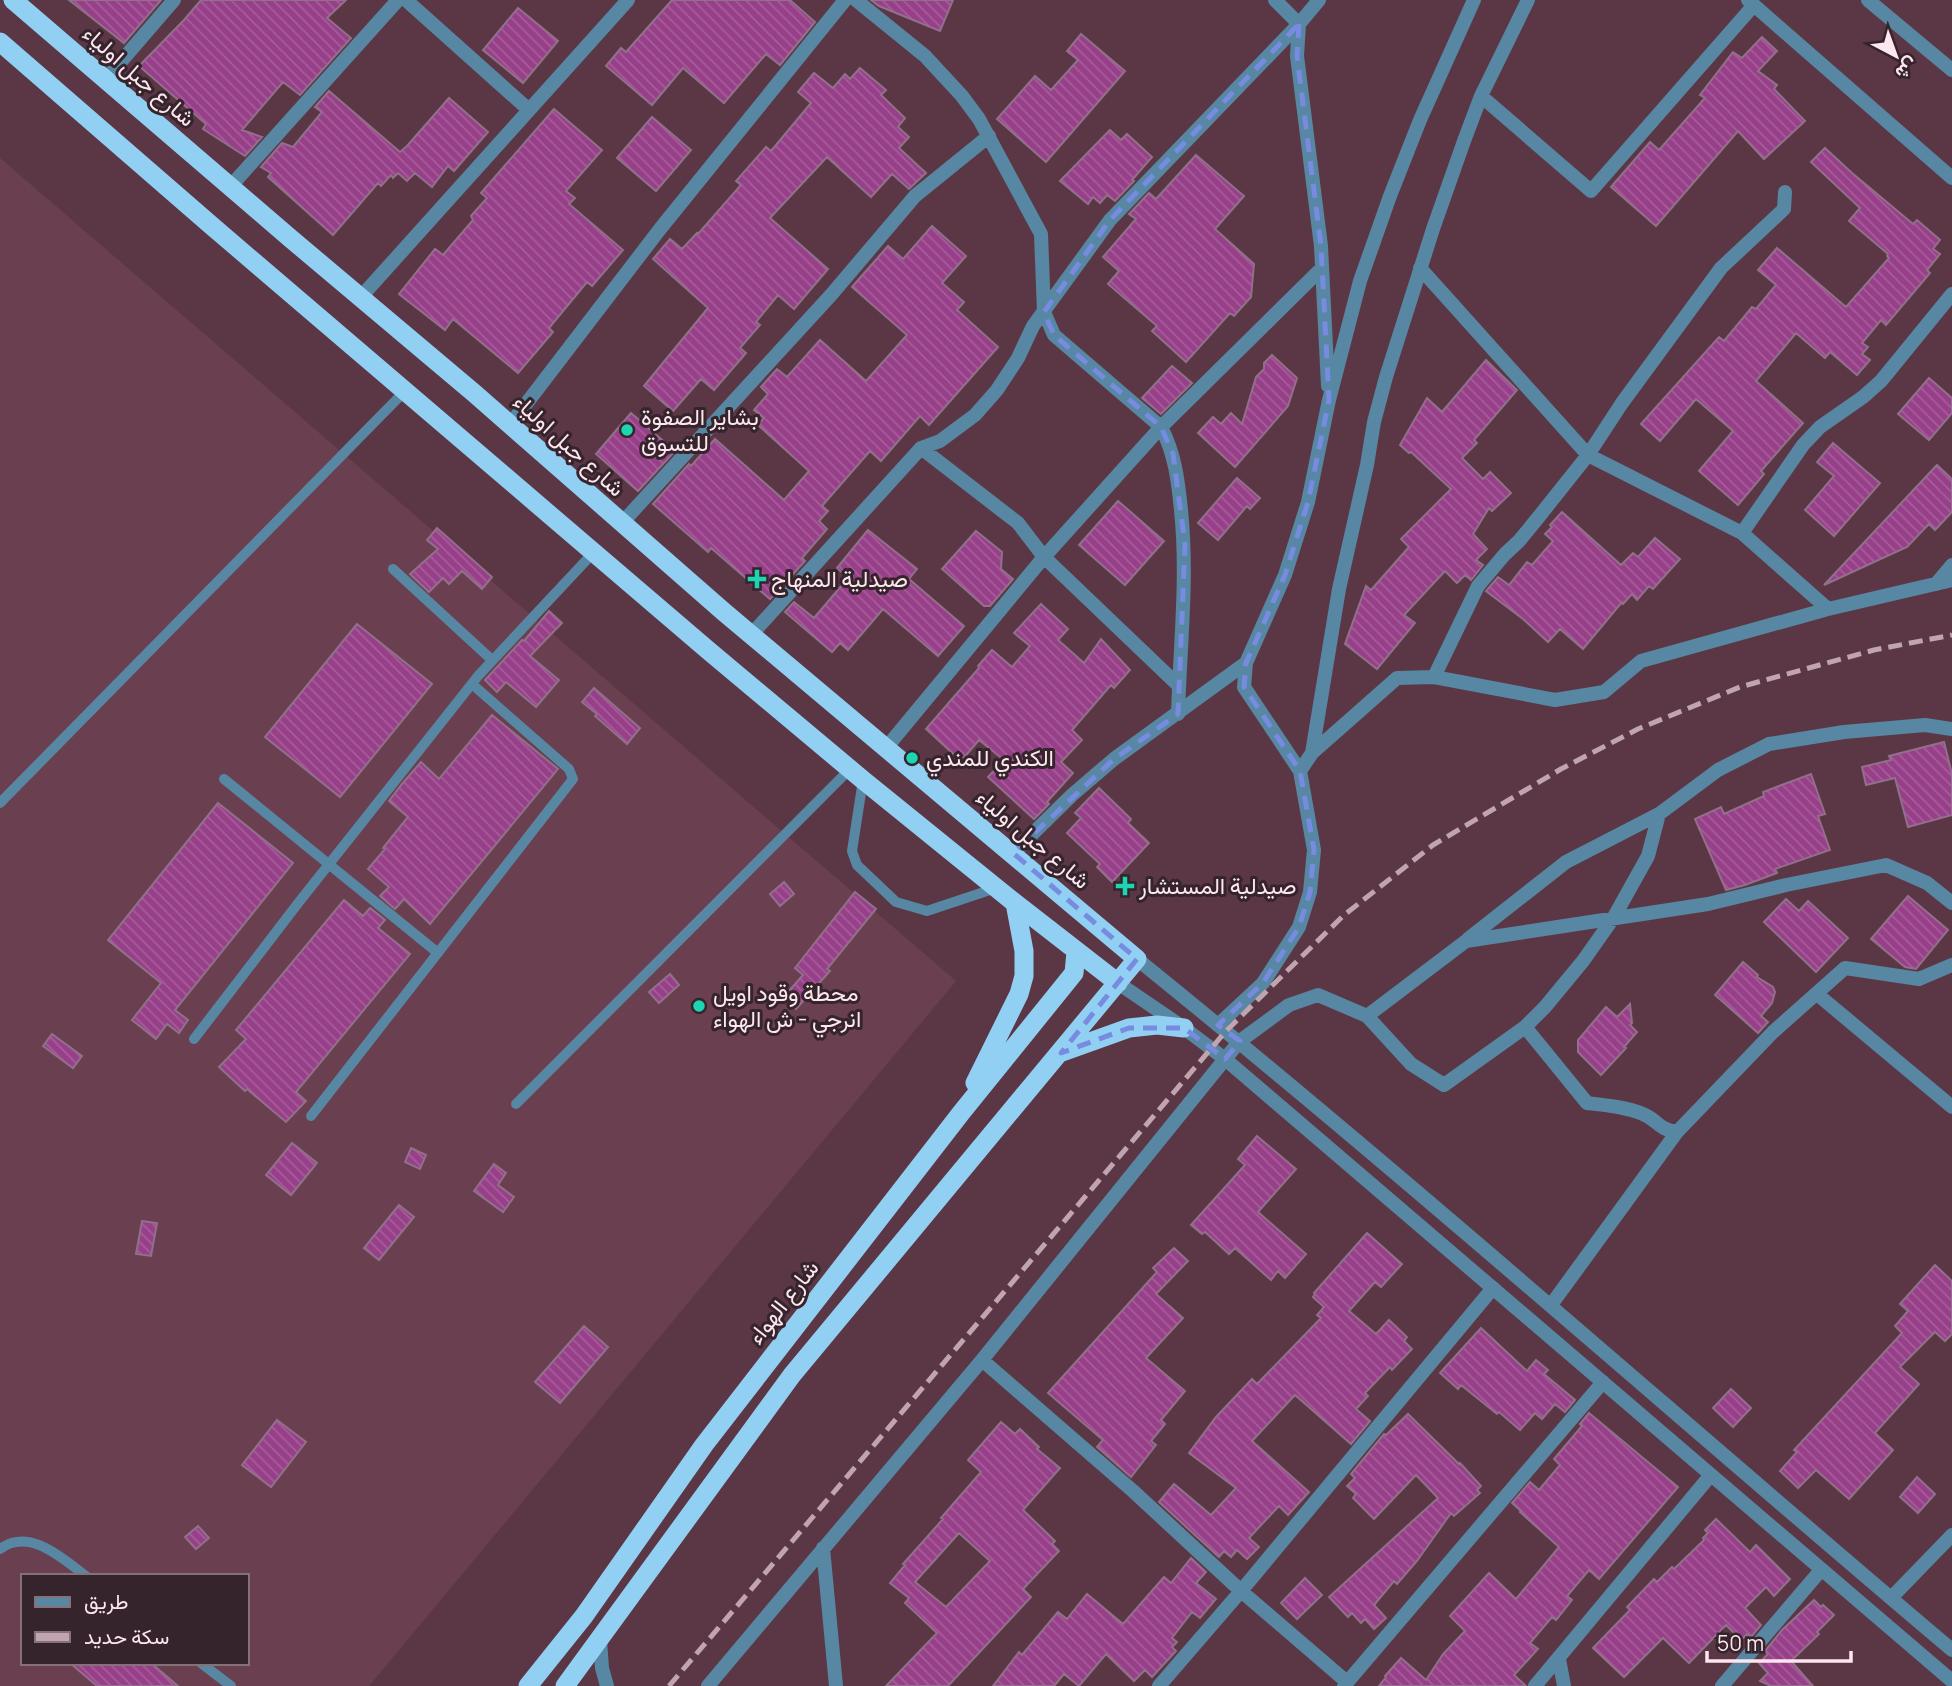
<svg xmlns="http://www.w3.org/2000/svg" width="1952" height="1686" font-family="Manrope,Vazirmatn,sans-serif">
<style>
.built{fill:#6a3f50;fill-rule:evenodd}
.building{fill:url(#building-back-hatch);stroke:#91708a;stroke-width:2;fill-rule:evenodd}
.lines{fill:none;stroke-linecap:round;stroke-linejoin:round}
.service{stroke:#5787a2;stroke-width:10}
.minor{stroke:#5787a2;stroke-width:14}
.tertiary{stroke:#5787a2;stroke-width:14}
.trunk{stroke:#92d0f3;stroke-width:19}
.rail{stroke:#c0a4af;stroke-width:5;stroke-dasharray:14 7;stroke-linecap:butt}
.marked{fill:none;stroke:#778be1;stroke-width:5;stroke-dasharray:14 9;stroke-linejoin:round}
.poi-dot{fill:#1ed5b1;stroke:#35242b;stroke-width:2.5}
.labels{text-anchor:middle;stroke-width:6;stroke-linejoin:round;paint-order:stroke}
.street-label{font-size:23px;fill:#fee6ef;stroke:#35242b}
.poi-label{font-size:23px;fill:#fee6ef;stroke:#35242b;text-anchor:start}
</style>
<defs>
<pattern id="building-back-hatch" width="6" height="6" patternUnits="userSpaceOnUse" patternTransform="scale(1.75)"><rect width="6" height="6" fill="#974089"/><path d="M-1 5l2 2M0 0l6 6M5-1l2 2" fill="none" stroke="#a75c9a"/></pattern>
</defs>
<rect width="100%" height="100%" fill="#5b3745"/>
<!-- built -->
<path class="built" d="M 0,158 L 956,981 L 369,1686 L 0,1686 ZM 23,1576 L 247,1576 L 247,1663 L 23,1663 Z"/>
<!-- building -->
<path class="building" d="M 69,0 L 161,0 L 124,43 Z
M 201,0 L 346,0 L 327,18 L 351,38 L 300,95 L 283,82 L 242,130 L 262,137 L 245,156 L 203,129 L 206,124 L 139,66 L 184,20 Z
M 672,0 L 790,0 L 815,22 L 780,65 L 766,54 L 724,103 L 683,68 L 652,105 L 606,66 L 621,48 L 626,52 Z
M 871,0 L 953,0 L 940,31 L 879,6 Z
M 518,8 L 558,41 L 523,83 L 483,50 Z
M 1081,34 L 1125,71 L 1046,162 L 997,119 L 1035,76 L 1051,90 L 1078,60 L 1067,51 Z
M 1762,37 L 1777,51 L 1758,71 L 1777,85 L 1774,89 L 1805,121 L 1764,159 L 1738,131 L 1656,226 L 1611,187 L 1650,142 L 1659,150 L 1705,98 L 1700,95 L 1733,52 L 1742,58 Z
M 860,68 L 886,90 L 881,95 L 905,118 L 898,127 L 909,137 L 899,148 L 926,173 L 909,189 L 892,174 L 871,197 L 827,157 L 770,218 L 828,269 L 794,309 L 778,295 L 756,322 L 760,325 L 740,348 L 746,353 L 714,390 L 701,379 L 673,411 L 644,386 L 708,308 L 653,259 L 670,239 L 682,249 L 697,233 L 698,234 L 741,185 L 736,181 L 766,147 L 771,151 L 811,103 L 798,92 L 814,73 L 833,88 L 845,74 L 850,79 Z
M 329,91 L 400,152 L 407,146 L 449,98 L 488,132 L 454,171 L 448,166 L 432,187 L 415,173 L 407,181 L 398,173 L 393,178 L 391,175 L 381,186 L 378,183 L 333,235 L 268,177 L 271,173 L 261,167 L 282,143 L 293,147 L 322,112 L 315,107 Z
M 554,109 L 602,150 L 566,191 L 575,198 L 569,204 L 623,250 L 592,286 L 587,282 L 549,328 L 553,332 L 518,373 L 453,319 L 445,330 L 399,294 L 435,249 L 443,255 L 473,220 L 471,216 L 487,198 L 481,193 Z
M 652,117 L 691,150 L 656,191 L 617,158 Z
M 1110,130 L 1121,140 L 1127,134 L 1152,157 L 1132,180 L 1134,181 L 1115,201 L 1107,195 L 1100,203 L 1093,197 L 1088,204 L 1060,181 Z
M 1825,148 L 1852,173 L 1913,224 L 1917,220 L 1940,240 L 1933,249 L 1940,254 L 1927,270 L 1930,273 L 1886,325 L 1881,320 L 1862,343 L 1868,347 L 1862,354 L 1870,360 L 1857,375 L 1830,352 L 1825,358 L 1796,333 L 1756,381 L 1803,423 L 1761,471 L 1764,474 L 1738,505 L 1699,471 L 1733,431 L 1696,399 L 1660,441 L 1641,424 L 1719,337 L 1724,341 L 1752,307 L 1756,309 L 1776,285 L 1758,270 L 1777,248 L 1846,307 L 1889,258 L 1887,256 L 1888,254 L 1849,221 L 1860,208 L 1811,162 Z
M 1196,155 L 1244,196 L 1215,229 L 1254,264 L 1251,297 L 1234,316 L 1230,313 L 1186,362 L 1152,331 L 1157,326 L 1108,284 L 1119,271 L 1103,257 L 1136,219 L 1129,214 L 1149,193 L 1156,199 Z
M 932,226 L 966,256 L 942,283 L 964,302 L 957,310 L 998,347 L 929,425 L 920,416 L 881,461 L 870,451 L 822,506 L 828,511 L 819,521 L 827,529 L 802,558 L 805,561 L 770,599 L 711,548 L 708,552 L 653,504 L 689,464 L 691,466 L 715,439 L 784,500 L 809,471 L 758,425 L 764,418 L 754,410 L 768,394 L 761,387 L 777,369 L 787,377 L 820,340 L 866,381 L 907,335 L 852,287 L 888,246 L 903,259 Z
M 1272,355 L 1297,378 L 1288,406 L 1235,467 L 1198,433 L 1213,417 L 1221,424 L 1231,413 L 1242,424 L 1256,377 L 1264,369 L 1264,363 Z
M 1486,360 L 1517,390 L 1474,440 L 1477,443 L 1462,458 L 1483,479 L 1490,472 L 1511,493 L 1492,511 L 1489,508 L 1473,534 L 1487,549 L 1476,560 L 1483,565 L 1471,580 L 1465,575 L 1457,583 L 1445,571 L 1404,615 L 1415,623 L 1377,669 L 1345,644 L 1366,586 L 1371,590 L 1409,547 L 1401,539 L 1451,489 L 1411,452 L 1409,453 L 1400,445 L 1427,398 L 1442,412 Z
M 1172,366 L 1192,383 L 1161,414 L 1142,398 Z
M 1929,378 L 1952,398 L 1952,413 L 1929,440 L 1898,414 Z
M 631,413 L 675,451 L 638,491 L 596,454 Z
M 1833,443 L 1880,483 L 1834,536 L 1805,510 L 1834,476 L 1817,462 Z
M 1937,465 L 1952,479 L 1952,512 L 1935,530 L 1929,524 L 1907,547 L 1824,585 Z
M 1237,478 L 1260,498 L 1250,509 L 1247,506 L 1218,540 L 1198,523 Z
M 1118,501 L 1164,541 L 1125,585 L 1079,545 Z
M 1562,512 L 1621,565 L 1633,553 L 1638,557 L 1655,538 L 1680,559 L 1653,589 L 1649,586 L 1637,600 L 1632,594 L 1623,604 L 1622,602 L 1583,649 L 1560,629 L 1548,642 L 1523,619 L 1486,591 L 1498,577 L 1509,585 L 1527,562 L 1532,565 L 1553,541 L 1545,534 L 1552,527 L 1550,525 Z
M 437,528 L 492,577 L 482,589 L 462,571 L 449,584 L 443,578 L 429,592 L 410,574 L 438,549 L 427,540 Z
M 868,530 L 917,569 L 909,579 L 964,626 L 938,656 L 883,609 L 848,650 L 840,643 L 832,652 L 785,612 L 794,602 L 814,618 L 848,578 L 837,568 Z
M 976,531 L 1002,552 L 1001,569 L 1013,579 L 990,606 L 984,606 L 942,569 Z
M 1041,604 L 1068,629 L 1058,640 L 1084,663 L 1101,639 L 1130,670 L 1114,688 L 1111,685 L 1072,730 L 1082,740 L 1061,762 L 1073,773 L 1047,802 L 1049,804 L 1034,819 L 988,777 L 1004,760 L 979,740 L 961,761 L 926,729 L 979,668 L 978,666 L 992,650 L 1012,667 L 1030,646 L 1014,633 Z
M 549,611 L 562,623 L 530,656 L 559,680 L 536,707 L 506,682 L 497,692 L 485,680 L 522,640 L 524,641 Z
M 357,624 L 432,684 L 340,797 L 265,737 Z
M 594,688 L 640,728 L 627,744 L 595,716 L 597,714 L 582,702 Z
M 492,715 L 558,769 L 430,924 L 404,899 L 395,909 L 380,896 L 389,887 L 368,869 L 385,849 L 383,848 L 408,817 L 389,801 L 402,784 L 421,762 L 439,779 Z
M 1944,742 L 1952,774 L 1952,815 L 1908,827 L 1895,778 L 1866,785 L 1862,767 L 1891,760 L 1889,756 Z
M 1811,774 L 1825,814 L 1818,816 L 1830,850 L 1775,869 L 1777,873 L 1745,885 L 1726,890 L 1695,819 L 1721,807 L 1724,814 L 1764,796 L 1763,792 Z
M 1099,788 L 1131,819 L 1128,823 L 1149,843 L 1112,882 L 1097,867 L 1100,864 L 1067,833 L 1081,818 L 1075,813 Z
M 218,803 L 293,863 L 175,1010 L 188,1020 L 179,1033 L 167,1024 L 156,1039 L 132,1020 L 161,983 L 108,940 Z
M 784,882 L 794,894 L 780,906 L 770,894 Z
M 855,892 L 876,909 L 827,969 L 830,971 L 796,1009 L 783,998 L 803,975 L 795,968 Z
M 1908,896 L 1948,930 L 1916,969 L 1905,967 L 1871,939 Z
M 1786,899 L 1799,911 L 1808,901 L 1848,938 L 1816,972 L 1764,922 Z
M 344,900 L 363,916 L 370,908 L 385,920 L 378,928 L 410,954 L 296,1092 L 306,1101 L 286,1122 L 247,1089 L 245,1091 L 219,1067 L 246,1039 L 236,1030 Z
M 1743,962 L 1758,975 L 1757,977 L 1773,987 L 1775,992 L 1772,1003 L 1761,1016 L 1768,1022 L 1758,1033 L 1715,995 Z
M 670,974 L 679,985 L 659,1003 L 649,992 Z
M 1630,1004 L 1632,1023 L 1630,1025 L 1637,1032 L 1624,1047 L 1626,1048 L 1601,1075 L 1578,1052 L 1578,1040 L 1606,1007 L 1617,1017 Z
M 52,1034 L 82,1056 L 73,1068 L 43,1046 Z
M 1257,1136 L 1296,1169 L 1258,1212 L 1306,1254 L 1285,1278 L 1278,1271 L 1271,1280 L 1235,1248 L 1229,1254 L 1205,1232 L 1202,1234 L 1191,1225 L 1245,1165 L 1238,1159 Z
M 292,1143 L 317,1163 L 291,1195 L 266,1175 Z
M 411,1148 L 426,1155 L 420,1169 L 405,1162 Z
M 494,1164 L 506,1173 L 498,1185 L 514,1197 L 503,1212 L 474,1191 Z
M 399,1205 L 414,1217 L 379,1260 L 364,1248 Z
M 142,1221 L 157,1223 L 151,1256 L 136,1254 Z
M 1367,1233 L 1402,1264 L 1381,1287 L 1375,1282 L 1349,1311 L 1376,1334 L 1389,1320 L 1407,1337 L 1404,1341 L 1412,1349 L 1392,1370 L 1390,1367 L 1365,1393 L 1368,1396 L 1356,1409 L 1370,1421 L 1351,1444 L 1295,1395 L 1252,1441 L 1309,1492 L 1288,1515 L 1279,1506 L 1249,1538 L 1259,1547 L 1247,1559 L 1237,1550 L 1231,1557 L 1224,1551 L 1219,1557 L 1159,1502 L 1174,1484 L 1211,1515 L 1236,1488 L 1189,1453 L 1216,1417 L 1252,1379 L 1257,1384 L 1321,1318 L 1317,1315 L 1324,1307 L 1313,1297 L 1315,1294 L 1314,1293 Z
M 1174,1248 L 1188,1261 L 1156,1294 L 1183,1318 L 1146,1358 L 1185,1391 L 1161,1420 L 1165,1424 L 1151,1441 L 1156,1445 L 1131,1477 L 1097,1447 L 1103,1440 L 1048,1393 L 1157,1272 L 1153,1268 Z
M 1935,1265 L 1952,1281 L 1952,1334 L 1945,1341 L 1935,1332 L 1900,1367 L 1919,1384 L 1875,1433 L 1893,1450 L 1849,1499 L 1816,1470 L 1798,1488 L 1780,1471 L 1797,1452 L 1794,1450 L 1902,1333 L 1895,1326 L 1908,1311 L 1900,1304 Z
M 584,1326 L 608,1347 L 560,1403 L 535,1382 Z
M 1481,1328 L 1527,1371 L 1536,1360 L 1548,1370 L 1544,1374 L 1575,1400 L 1565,1412 L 1555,1404 L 1542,1419 L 1535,1413 L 1520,1430 L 1499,1412 L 1497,1414 L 1461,1385 L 1458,1389 L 1440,1373 Z
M 1731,1389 L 1751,1408 L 1733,1427 L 1713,1408 Z
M 1589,1413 L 1678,1487 L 1599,1579 L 1589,1570 L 1567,1596 L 1572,1600 L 1556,1620 L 1552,1617 L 1530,1643 L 1538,1649 L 1514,1675 L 1526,1686 L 1379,1686 L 1386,1677 L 1385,1676 L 1401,1658 L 1426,1680 L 1443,1654 L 1465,1631 L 1450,1616 L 1489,1573 L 1516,1599 L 1559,1547 L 1520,1512 L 1521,1511 L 1512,1503 L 1530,1482 L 1539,1490 L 1560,1465 L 1554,1459 L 1582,1426 L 1580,1424 Z
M 1408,1414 L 1459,1464 L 1460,1463 L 1481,1486 L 1477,1490 L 1480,1493 L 1454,1516 L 1451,1513 L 1417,1561 L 1397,1584 L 1394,1581 L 1374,1605 L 1386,1618 L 1374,1629 L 1365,1619 L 1361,1623 L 1352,1613 L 1348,1617 L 1329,1597 L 1438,1498 L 1416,1475 L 1374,1519 L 1353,1498 L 1356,1494 L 1347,1486 L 1355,1478 L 1351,1474 L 1384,1434 L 1386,1435 Z
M 277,1420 L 306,1442 L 271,1487 L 242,1465 Z
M 1001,1422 L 1015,1434 L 1020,1429 L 1039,1447 L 1037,1449 L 1060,1468 L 1023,1510 L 1055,1541 L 1052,1544 L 1059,1551 L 1023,1589 L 1031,1597 L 948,1686 L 886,1686 L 937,1633 L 905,1603 L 909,1598 L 890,1583 L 905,1565 L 903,1564 L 943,1519 L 941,1518 L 981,1472 L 968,1460 ZM 959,1533 L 990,1561 L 946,1607 L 915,1582 Z
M 1917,1477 L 1935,1494 L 1918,1513 L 1900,1497 Z
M 1716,1519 L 1750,1552 L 1756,1545 L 1790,1579 L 1774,1596 L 1766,1587 L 1745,1608 L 1761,1625 L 1751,1637 L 1747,1634 L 1741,1640 L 1726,1625 L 1689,1663 L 1663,1638 L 1624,1677 L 1593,1648 L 1630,1610 L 1627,1607 L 1654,1579 L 1657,1582 L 1672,1567 L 1674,1569 L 1704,1540 L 1703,1538 L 1708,1533 L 1705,1530 Z
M 198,1526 L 209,1538 L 196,1549 L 185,1537 Z
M 1191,1558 L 1206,1572 L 1196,1583 L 1216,1599 L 1200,1618 L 1192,1612 L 1172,1638 L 1177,1642 L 1172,1647 L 1176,1651 L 1152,1677 L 1145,1670 L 1134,1681 L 1106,1654 L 1079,1686 L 1064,1674 L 1054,1686 L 993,1686 L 1019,1652 L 1022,1655 L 1058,1612 L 1067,1619 L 1087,1594 L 1123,1624 L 1164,1577 L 1171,1583 Z
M 1305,1578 L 1322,1595 L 1297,1619 L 1281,1603 Z
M 1814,1600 L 1821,1607 L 1823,1605 L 1834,1615 L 1817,1632 L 1819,1634 L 1791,1661 L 1813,1686 L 1771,1686 L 1760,1681 L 1768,1673 L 1759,1663 L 1768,1654 L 1765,1651 L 1782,1630 Z
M 70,1663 L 151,1663 L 178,1686 L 97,1686 Z"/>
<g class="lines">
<!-- service -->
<path class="service" d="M 393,569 L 492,660
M 224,779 L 438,953
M 863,780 L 852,851 L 857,865 L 896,902 L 927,911 L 996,888
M 0,803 L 405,391
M 194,1039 L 299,902 L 478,676 L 594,552
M 516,1104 L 850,769
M 311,1116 L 573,779 L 569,769 L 472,684
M 0,1549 C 29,1527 62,1558 86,1576
M 201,1663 L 231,1686"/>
<!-- minor -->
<path class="minor" d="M 406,0 L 529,110
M 856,0 L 925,56 L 962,96 L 979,119 L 1041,234 L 1044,312 L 1054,335 L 1161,427 C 1175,454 1178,480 1181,510 C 1188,578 1180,645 1178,714
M 1275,0 L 1299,24 L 1297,56 L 1321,246 L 1328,386
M 1748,0 L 1952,178
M 1868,0 L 1952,70
M 106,79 L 174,0
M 1481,96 L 1591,191 L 1754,5
M 230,187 L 398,0
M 1420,268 L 1588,455 L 1742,533 L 1828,609
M 360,298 L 628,0
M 510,425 L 660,229 L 845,0
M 921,448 L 1018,523 L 1044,557 L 1179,686
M 621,524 L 831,295 L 915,196 L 989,136
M 1742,533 L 1803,445 L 1820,427 L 1863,397 L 1881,381 L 1952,294
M 1936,584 L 1952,565
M 751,635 L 921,448 L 940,441 L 975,415 L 997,390 L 1018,358 L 1033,326 L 1110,220 L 1299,24 L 1319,0
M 1434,677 L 1478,586 L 1505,554 L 1519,541 L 1537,519 L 1588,455 L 1622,403 L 1721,268 L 1784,209 L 1785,192
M 886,748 L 1044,557 L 1161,427 L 1322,268
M 1312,753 L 1397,678 L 1434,677 L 1555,700 L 1604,692 L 1641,661 L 1828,609 L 1952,580
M 1300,771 L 1244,687 L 1246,663 L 1285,575 L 1308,502 L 1329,400 L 1360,281 L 1390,196 L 1420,120 L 1474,0
M 1013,853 L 1072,795 L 1114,759 L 1246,663
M 1468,939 L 1566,862 L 1659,814 L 1718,770 L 1769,744 L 1844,732 L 1925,725 L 1952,729
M 1817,994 L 1952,1107
M 1367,1016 L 1411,1064 L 1444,1085 L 1525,1027 L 1587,1103 C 1605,1105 1626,1107 1643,1114 C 1658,1120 1657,1129 1677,1132
M 1218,1025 L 1263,983 L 1299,927 L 1310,892 L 1314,850 L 1300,771 L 1312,753 L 1339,589 L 1367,465 L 1374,422 L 1386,377 L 1433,229 L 1464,141 L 1481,96 L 1528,0
M 1525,1027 L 1545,1007 L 1583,961 L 1614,917 L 1648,856 L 1659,814
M 1551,1305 L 1677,1132 L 1773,1032 L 1845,968 L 1919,979 L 1952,965
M 982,1360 L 1133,1491 L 1241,1591 L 1347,1682
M 823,1548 L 836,1686
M 1891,1598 L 1952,1535
M 1559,1659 L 1564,1686
M 708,1686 L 982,1360 L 1225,1059 L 1240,1041 L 1289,1005 L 1318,995 L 1367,1016 L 1466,941 L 1708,904 L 1786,885 L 1886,865 L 1927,883 L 1952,903
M 1159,1686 L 1241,1591 L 1493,1288
M 1344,1686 L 1603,1382
M 1535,1686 L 1710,1476
M 1722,1686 L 1821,1570"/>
<!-- tertiary -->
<path class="tertiary" d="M 1137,959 C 1414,1183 1680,1420 1952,1650
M 1118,983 L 1184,1028 L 1225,1059 L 1952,1681
M 600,1640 L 602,1668 L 607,1686"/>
<!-- trunk -->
<path class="trunk" d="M 13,0 L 290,238 L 474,393 L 724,612 L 1137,959 L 792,1375 L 565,1686
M 0,42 L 212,226 L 709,651 L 863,780 L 1015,903 L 1118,983
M 1062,1052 L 1129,1028 L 1157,1025 L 1184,1028
M 975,1083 L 1019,994 L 1024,976 L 1024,951 L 1015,903
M 528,1686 L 584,1616 L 704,1445 L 961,1113 L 1074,973 L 1076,952"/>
<!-- rail -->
<path class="rail" d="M 669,1686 L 1226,1031 L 1343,916 L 1433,845 L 1561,769 L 1638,729 L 1740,687 L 1874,650 L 1952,635"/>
</g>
<!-- marked area -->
<path class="marked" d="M 1299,24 L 1297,56 L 1321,246 L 1329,400 L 1308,502 L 1285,575 L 1246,663 L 1244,687 L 1300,771 L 1314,850 L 1310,892 L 1299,927 L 1263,983 L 1218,1025 L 1240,1041 L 1225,1059 L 1184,1028 L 1129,1028 L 1061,1053 L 1137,959 L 1013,853 L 1114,759 L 1178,714 L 1185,544 L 1173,454 L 1161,427 L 1054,335 L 1044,312 L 1110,220 Z"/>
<!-- markers -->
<g class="poi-dot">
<circle cx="627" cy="430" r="7"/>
<path d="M753.5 568.5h7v7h7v7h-7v7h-7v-7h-7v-7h7z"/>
<circle cx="912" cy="758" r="7"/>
<path d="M1121.5 875.5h7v7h7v7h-7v7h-7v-7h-7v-7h7z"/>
<circle cx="699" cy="1006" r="7"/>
</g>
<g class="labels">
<!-- street labels -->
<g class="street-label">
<text transform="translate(139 76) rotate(41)" y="8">شارع جبل اولياء</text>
<text transform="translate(569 445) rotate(42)" y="8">شارع جبل اولياء</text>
<text transform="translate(1033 839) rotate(40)" y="8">شارع جبل اولياء</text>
<text transform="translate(783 1302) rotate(-52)" y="8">شارع الهواء</text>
</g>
<!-- poi labels -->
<g class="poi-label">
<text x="641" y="425">بشاير الصفوة<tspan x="641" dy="26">للتسوق</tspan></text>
<text x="771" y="587">صيدلية المنهاج</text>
<text x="926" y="766">الكندي للمندي</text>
<text x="1139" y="894">صيدلية المستشار</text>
<text x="713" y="1001">محطة وقود اويل<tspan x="713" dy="26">انرجي - ش الهواء</tspan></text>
</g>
</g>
<!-- legend -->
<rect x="21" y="1574" width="228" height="91" fill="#35242b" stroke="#857279" stroke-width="2"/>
<rect x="35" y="1597" width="35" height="10" fill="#5787a2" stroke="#857279" stroke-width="2"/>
<text x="84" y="1609" font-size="21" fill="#fee6ef">طريق</text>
<rect x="35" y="1632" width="35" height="10" fill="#c0a4af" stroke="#857279" stroke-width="2"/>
<text x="84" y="1644" font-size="21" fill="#fee6ef">سكة حديد</text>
<!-- north arrow -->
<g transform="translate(1896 56) rotate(139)" stroke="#35242b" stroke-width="5" paint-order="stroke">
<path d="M0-5L12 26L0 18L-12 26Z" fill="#fee6ef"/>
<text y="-10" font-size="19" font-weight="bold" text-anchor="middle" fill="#fee6ef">ش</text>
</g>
<!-- scale -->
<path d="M1707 1651v10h144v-10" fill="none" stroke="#fee6ef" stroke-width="3.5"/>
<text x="1717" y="1651" font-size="21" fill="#fee6ef" stroke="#35242b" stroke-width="5" paint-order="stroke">50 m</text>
</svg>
